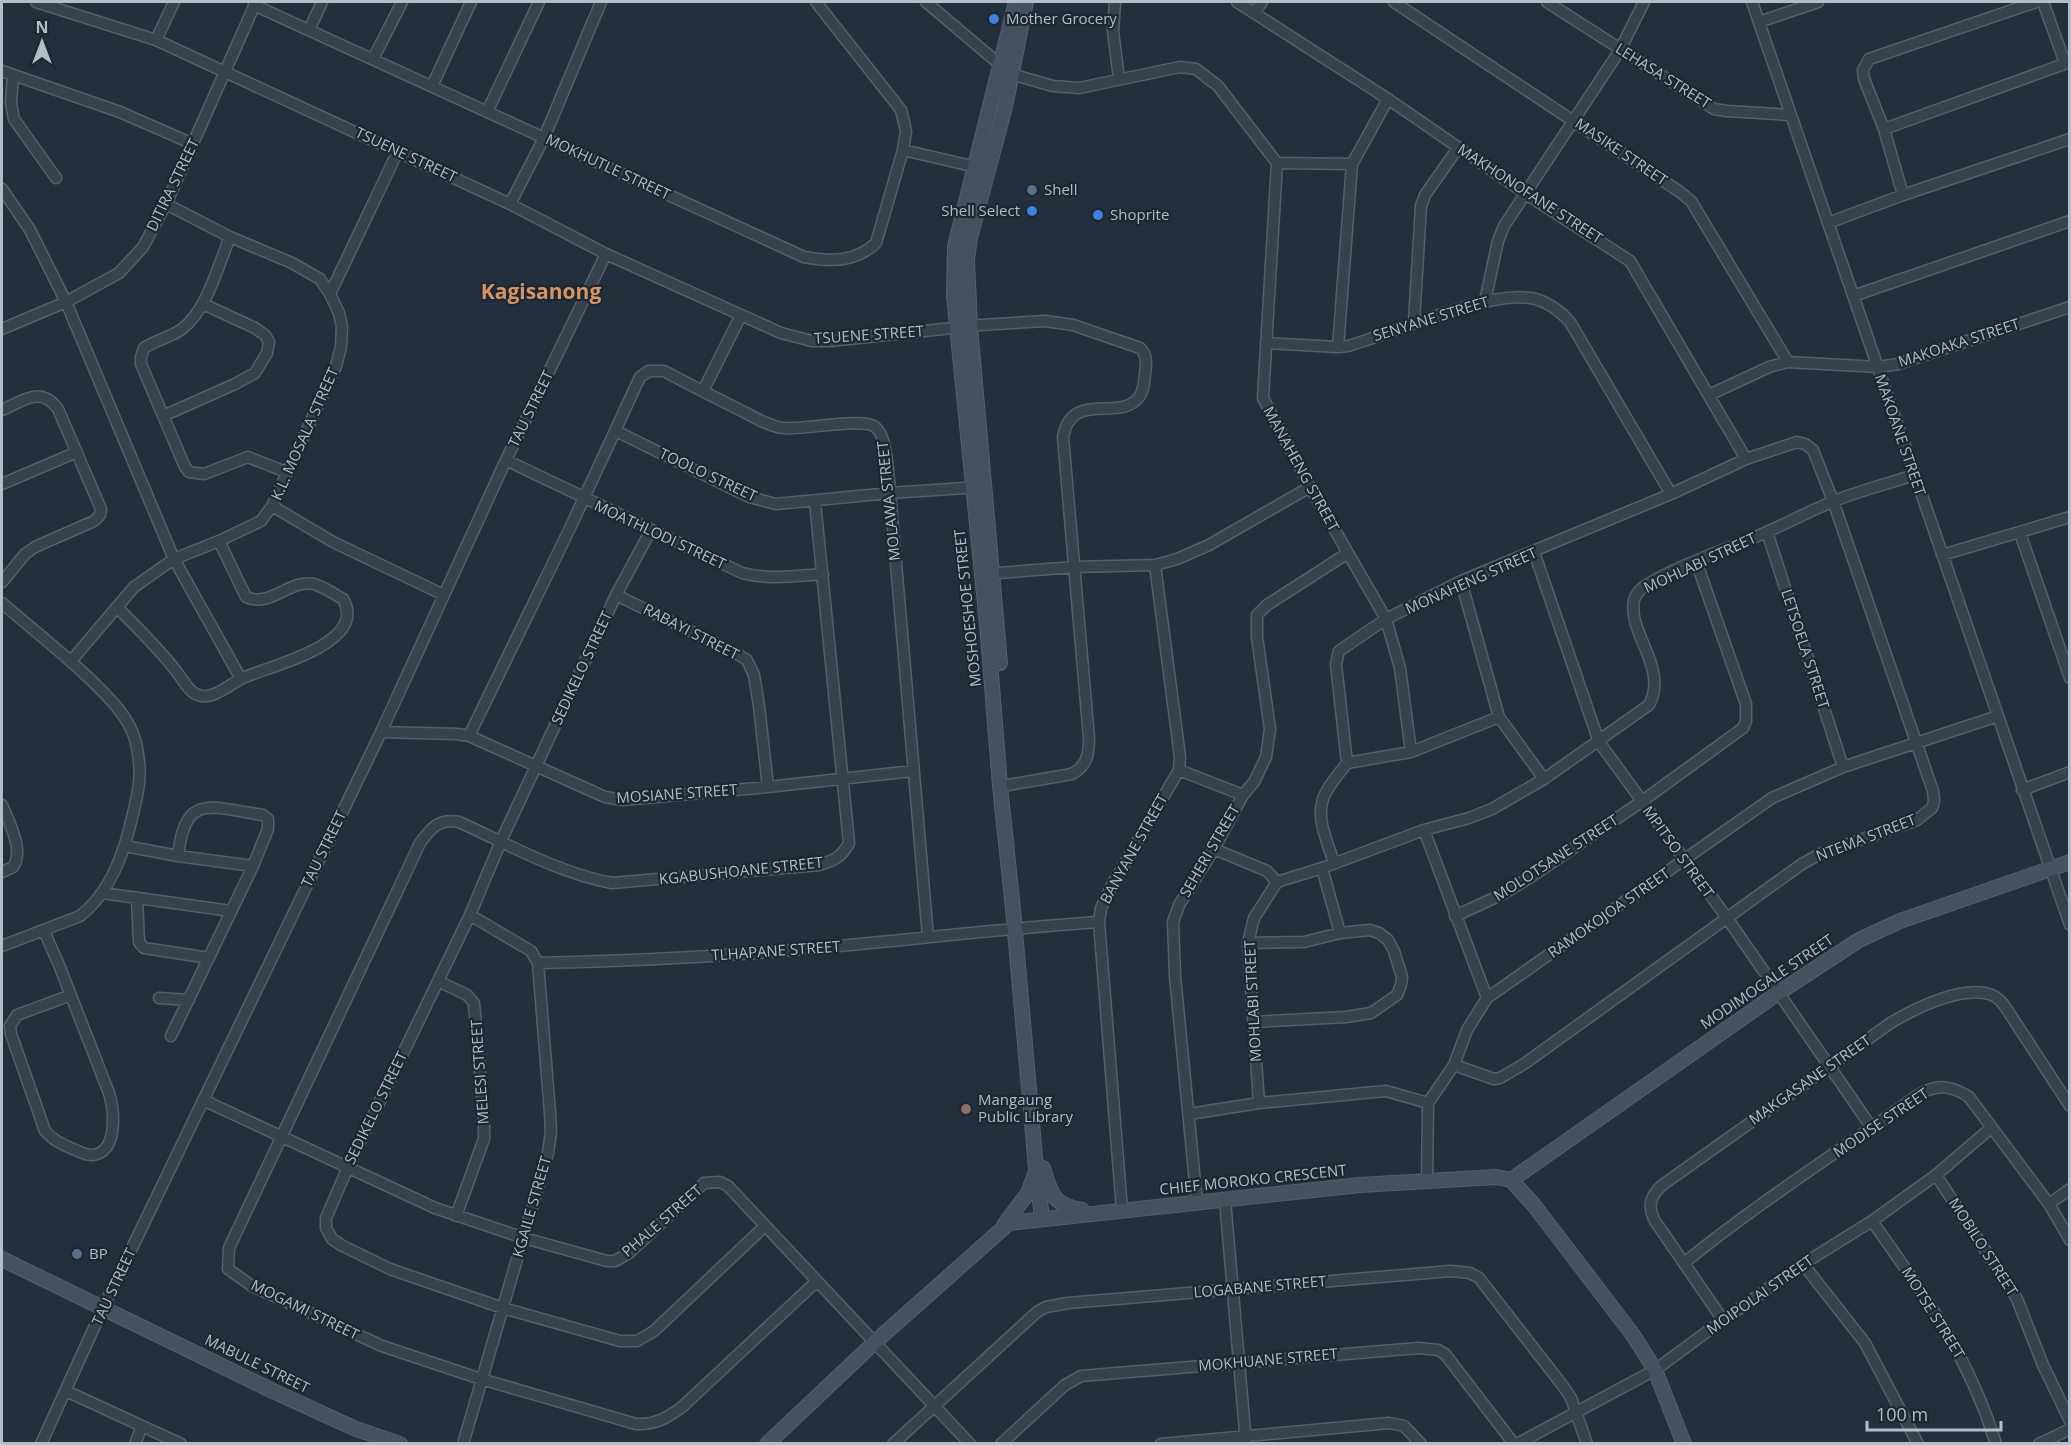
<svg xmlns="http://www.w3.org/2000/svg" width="2071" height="1445" font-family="'Open Sans',sans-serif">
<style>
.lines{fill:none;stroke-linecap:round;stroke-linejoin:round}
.street-casing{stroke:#565f6c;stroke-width:13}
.secondary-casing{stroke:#565f6c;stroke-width:16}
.street{stroke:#38414e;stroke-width:10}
.secondary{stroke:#465061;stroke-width:14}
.shop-dot{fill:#3f7fe0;stroke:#1d2633;stroke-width:2}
.service-dot{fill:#5c6f8a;stroke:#1d2633;stroke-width:2}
.education-dot{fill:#8d6e63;stroke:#1d2633;stroke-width:2}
.labels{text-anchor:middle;stroke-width:4.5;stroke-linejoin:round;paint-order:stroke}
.poi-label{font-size:15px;fill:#b4bcc9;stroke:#1d2633;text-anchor:start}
.street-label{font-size:15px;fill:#b4bcc9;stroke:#1d2633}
.district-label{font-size:21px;font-weight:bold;fill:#d59563;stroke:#1d2633}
</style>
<rect width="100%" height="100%" fill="#242f3e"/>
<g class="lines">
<!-- street casing -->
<g class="street-casing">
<path id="street" d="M 36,2 L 156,40 L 510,204 L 606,254 L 781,333 L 812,341 L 830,341 L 981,325 L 1045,321 L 1073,325 L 1140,348 C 1148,356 1146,364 1145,374 C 1144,382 1144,391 1139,397 C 1120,423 1072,389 1063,437 L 1089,738 C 1089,754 1087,766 1072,774 L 1008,785
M 926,2 L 1011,74 L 1053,86 L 1079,88 L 1180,67 L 1196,69 L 1218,86 L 1277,163
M 1115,2 L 1113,31 L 1119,79
M 1237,2 L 1388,99 L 1526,194 L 1630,261 L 1746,459
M 1394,2 L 1680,192 L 1691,201 L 1788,362
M 1547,2 L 1714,109 L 1727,111 L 1791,115
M 1752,2 L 2070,925
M 2043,2 L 2065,63
M 254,5 L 804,257 C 831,262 856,262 876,243 L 903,150 L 906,131 L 901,110 L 816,2
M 1254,13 L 1262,2
M 1759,22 L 1818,2
M 309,30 L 322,2
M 156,40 L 174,2
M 373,59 L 402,2
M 2,71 L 120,112 L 193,144
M 13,75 L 11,103 L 14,119 L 56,178
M 432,86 L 471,2
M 487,112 L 539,2
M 1884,129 L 2070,62
M 903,150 L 989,170
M 1277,163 L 1263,398 L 1310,487 L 1386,619 L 1400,668 L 1411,752
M 1277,163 L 1352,164
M 2,189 L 30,230 L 66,302 L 174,559 L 241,679
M 1903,195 L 1884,129 L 1864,79 L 1863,70 L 1869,59 L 2036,2
M 510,204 L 544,138 L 601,2
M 1828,223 L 1903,195 L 2070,139
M 230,237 C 218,266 207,310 182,329 C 171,337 156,340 144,348 L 141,357 L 141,364 L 185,467 L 189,472 L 204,474 L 248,457 L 286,472
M 330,294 L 398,151
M 1853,296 L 2070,221
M 1485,301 L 1498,241 L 1504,226 L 1620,50 L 1644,2
M 1414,322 L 1421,206 L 1425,195 L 1458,148
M 2,329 L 66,302 L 119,273 L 143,247 L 166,204 L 256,2
M 1266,343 L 1338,347 L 1348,346 C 1385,335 1421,320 1458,309 C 1482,302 1506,295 1531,298 C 1547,301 1560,311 1570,322 L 1671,494
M 1338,347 L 1352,164 L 1388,99
M 703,391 L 741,315
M 1709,395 L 1769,367 L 1788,362 L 1878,367 L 1898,364 L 2070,307
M 2,410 C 23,401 41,385 58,409 L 101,509 L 100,515 L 94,521 L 35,547 L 25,554 L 2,582
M 163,416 L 235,384 L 255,373 L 267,353 L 269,342 L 265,335 L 255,328 L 203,304
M 616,431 L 749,497 L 776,504 L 890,493 L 980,487
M 506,460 L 742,573 C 768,580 796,576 823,574
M 2,484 L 77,452
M 815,502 L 849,843 C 842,857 833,861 819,865 L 612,883 C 558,873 508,844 459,822 C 439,818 431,828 420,843 L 229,1248 L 228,1269 L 252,1286 L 382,1346 L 481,1379 L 636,1424 C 655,1425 667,1418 682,1407 L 817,1281
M 272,506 L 333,542 L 444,595
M 651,530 L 616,595 L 501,841 L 470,915 L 348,1167 L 326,1218 L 326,1228 L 332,1239 L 341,1245 L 390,1269 L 503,1308 L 620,1341 L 637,1341 L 654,1331 L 765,1226
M 1767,532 L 1843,767
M 2020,533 L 2070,678
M 1534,552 L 1599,742 L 1727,918 L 1872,1128
M 1942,555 L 2070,517
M 985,574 L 1075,567 L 1155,565 L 1177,559 L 1209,545 L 1310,487
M 1461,581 L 1499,717 L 1544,779
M 616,595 L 734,652 L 747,660 L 754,675 L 759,706 L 768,787
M 2,603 C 32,629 63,653 92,681 C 106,695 121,709 130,727 C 135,736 138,751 139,762 C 142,784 134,808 129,830 C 121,861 106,896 80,916 L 2,946
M 117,607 C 138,629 161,650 179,675 C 185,683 191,695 202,696 C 216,698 231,683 243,678 C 269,666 369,644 343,599 C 334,594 324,587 314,584 C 290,579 270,608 246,597 L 219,541
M 71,661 L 134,587 L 174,559 L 219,541 L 261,521 L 272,506 L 336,366 L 341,347 L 342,327 L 339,313 L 330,294 L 320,279 L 292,263 L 230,237 L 166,204
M 381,732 L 457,734 L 469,736 L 605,797 L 622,800 L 768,787 L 913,771
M 469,736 L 571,526 L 640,377 L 649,371 L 664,371 C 690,385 716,398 742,411 C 754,417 770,427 784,428 C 804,430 863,417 875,427 C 888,436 888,477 890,493 L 928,937
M 1347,763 L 1411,752 L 1499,717
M 1179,770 L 1243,795
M 2022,790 L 2070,772
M 2,805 C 8,821 25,850 13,867 L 2,872
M 1424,830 L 1487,998
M 125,846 L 178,856 L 253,866
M 1214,849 L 1267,871 L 1277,882
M 1334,863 C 1328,843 1316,820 1323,799 C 1327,786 1339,774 1347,763 L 1336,664 L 1339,651 L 1386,619 L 1461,581 L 1671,494 L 1746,459 L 1797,442 L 1805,444 L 1813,450 L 1833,501 L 1933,791 L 1934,801 L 1932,808 L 1917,820 L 1820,854 L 1802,864 L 1524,1064 L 1500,1078 L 1494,1079 L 1454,1065
M 1322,868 L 1340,933
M 102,893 L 231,911
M 137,899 L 139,942 L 144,948 L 209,958
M 1455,916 L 1503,894 L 1529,878 L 1641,802 L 1743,728 L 1746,721 L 1746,704 L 1696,561
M 44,931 L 59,965 L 109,1093 C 114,1110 119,1154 91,1155 C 85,1155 78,1151 73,1149 C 61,1144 53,1140 45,1131 L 11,1034 L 10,1026 L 17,1015 L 71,995
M 1248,943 L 1304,942 L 1340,933 L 1370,930 L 1379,933 L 1388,940 L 1394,951 L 1402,977 L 1401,985 L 1397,995 L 1371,1013 L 1346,1017 L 1253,1022
M 538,963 C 635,961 731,956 828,947 C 918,939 1008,928 1099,922
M 438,981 L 467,995 L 474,1003 L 484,1121 L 484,1139 L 456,1216
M 159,998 L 189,1000
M 171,1036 L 253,866 L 268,829 L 268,819 L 263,815 C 212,808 185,791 178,856
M 203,1100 L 435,1208 L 524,1238 L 607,1261 L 615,1261 L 629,1253 L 704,1183 L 720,1182 L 728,1186 L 970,1444
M 1259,1103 L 1248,943 L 1254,918 L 1277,882 L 1322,868 L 1424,830 L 1469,818 L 1492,809 L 1544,779 L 1649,705 C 1669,668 1627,633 1634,600 C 1636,594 1639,590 1645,586 C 1676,566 1719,552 1753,538 C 1780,527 1805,513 1832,502 C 1858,491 1887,484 1914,475
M 1189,1114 L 1259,1103 L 1386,1091 L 1428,1103
M 1936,1175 L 2017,1299 L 2043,1365 L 2070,1421
M 1427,1180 L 1428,1103 L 1454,1065 L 1467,1030 L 1487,998 L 1772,798 L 1843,767 L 1998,716
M 1225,1200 L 1246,1443
M 1197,1203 L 1175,976 L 1173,922 L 1179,905 L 1214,849 L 1243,795 L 1254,782 L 1266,757 L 1270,729 L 1257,637 L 1257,615 L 1267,605 L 1348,553
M 2049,1204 L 2070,1189
M 1122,1210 L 1099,922 L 1101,908 L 1112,885 L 1179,770 L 1180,757 L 1155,565
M 1872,1221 C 1924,1294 1969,1356 1996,1444
M 1684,1263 C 1759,1202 1840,1151 1918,1095 C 1936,1084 1951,1085 1969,1097 L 2049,1204 L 2070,1240
M 1803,1264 L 1865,1343 L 1918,1444
M 1723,1320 L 1655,1221 C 1648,1207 1649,1198 1661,1186 L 1892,1022 C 1916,1008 1966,983 1994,996 C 1998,998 2001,1002 2004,1005 L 2070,1106
M 66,1391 L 181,1444
M 41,1444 L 103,1308 L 381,732 L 506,460 L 606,254
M 135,1444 L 142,1426
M 463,1444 L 548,1153 L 551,1132 L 550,1113 L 538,963 L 531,951 L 470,915
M 893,1444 L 1037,1312 L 1046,1307 L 1068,1303 L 1451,1271 L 1470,1273 L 1479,1278 L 1563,1386 L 1571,1398 L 1587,1444
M 1001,1444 L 1065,1385 L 1081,1376 L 1419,1348 L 1438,1350 L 1445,1354 L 1514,1444
M 1161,1444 L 1389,1423 L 1404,1426 L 1421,1444
M 1517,1444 L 1655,1370 L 1723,1320 L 1803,1264 L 1872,1221 L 1936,1175 L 1991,1128
M 2039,1444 L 2070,1429"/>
</g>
<!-- secondary casing -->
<g class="secondary-casing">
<path id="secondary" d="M 1016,2 L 955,246 L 954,296 L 987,624 L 1000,786 L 1013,909 L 1036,1168 L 1042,1218
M 1000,663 L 970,327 L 967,260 L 970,238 L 1005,107 L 1026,2
M 1043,1168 C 1051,1194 1053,1205 1082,1210
M 1511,1180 L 1778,993 L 1859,940 L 1900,921 L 2070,862
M 1004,1225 L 1028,1193 L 1035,1174
M 2,1259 L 275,1392 L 356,1429 L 400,1444
M 767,1444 L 875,1342 L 1009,1223 L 1360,1185 L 1496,1177 L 1511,1180 L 1533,1204 L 1633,1335 L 1655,1370 L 1684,1444"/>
</g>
<!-- street -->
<use href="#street" class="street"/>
<!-- secondary -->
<use href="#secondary" class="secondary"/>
</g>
<!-- markers -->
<g class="shop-dot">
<circle cx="994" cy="19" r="6"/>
<circle cx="1032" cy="211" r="6"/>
<circle cx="1098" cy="215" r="6"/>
</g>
<g class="service-dot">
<circle cx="1032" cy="190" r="6"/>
<circle cx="77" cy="1254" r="6"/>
</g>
<circle class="education-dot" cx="966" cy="1109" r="6"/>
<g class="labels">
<!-- poi labels -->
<g class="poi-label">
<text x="1006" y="24">Mother Grocery</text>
<text x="1044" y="195">Shell</text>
<text x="1020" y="216" text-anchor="end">Shell Select</text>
<text x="1110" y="220">Shoprite</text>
<text x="978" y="1105">Mangaung<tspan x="978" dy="17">Public Library</tspan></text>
<text x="89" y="1259">BP</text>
</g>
<!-- street labels -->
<g class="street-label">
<text transform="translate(1663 76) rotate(32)" y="5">LEHASA STREET</text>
<text transform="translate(1621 152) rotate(34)" y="5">MASIKE STREET</text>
<text transform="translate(406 155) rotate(25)" y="5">TSUENE STREET</text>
<text transform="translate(608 167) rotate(25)" y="5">MOKHUTLE STREET</text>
<text transform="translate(173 185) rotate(-64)" y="5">DITIRA STREET</text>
<text transform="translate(1530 194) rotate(33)" y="5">MAKHONOFANE STREET</text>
<text transform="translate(1431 319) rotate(-17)" y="5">SENYANE STREET</text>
<text transform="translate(869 335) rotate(-4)" y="5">TSUENE STREET</text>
<text transform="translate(1959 343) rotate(-18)" y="5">MAKOAKA STREET</text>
<text transform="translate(531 409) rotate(-64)" y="5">TAU STREET</text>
<text transform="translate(305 434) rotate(-66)" y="5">K.L. MOSALA STREET</text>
<text transform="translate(1900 435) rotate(71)" y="5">MAKOANE STREET</text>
<text transform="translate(1301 469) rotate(61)" y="5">MANAHENG STREET</text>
<text transform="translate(708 475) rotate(25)" y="5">TOOLO STREET</text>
<text transform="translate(889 501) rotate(-96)" y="5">MOLAWA STREET</text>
<text transform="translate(660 535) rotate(25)" y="5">MOATHLODI STREET</text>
<text transform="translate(1700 563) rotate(-25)" y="5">MOHLABI STREET</text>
<text transform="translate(1471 581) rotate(-24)" y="5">MONAHENG STREET</text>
<text transform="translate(968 608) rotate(-96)" y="5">MOSHOESHOE STREET</text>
<text transform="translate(691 632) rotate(27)" y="5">RABAYI STREET</text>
<text transform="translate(1805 649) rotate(72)" y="5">LETSOELA STREET</text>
<text transform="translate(582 668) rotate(-65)" y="5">SEDIKELO STREET</text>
<text transform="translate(677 794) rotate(-4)" y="5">MOSIANE STREET</text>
<text transform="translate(1866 838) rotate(-21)" y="5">NTEMA STREET</text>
<text transform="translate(324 849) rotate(-64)" y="5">TAU STREET</text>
<text transform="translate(1134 849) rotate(-61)" y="5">BANYANE STREET</text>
<text transform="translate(1210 851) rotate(-60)" y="5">SEHERI STREET</text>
<text transform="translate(1678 852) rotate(54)" y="5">MPITSO STREET</text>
<text transform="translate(1556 858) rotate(-33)" y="5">MOLOTSANE STREET</text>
<text transform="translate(741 871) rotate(-6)" y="5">KGABUSHOANE STREET</text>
<text transform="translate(1609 913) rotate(-35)" y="5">RAMOKOJOA STREET</text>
<text transform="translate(776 951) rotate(-4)" y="5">TLHAPANE STREET</text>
<text transform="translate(1767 982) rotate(-34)" y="5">MODIMOGALE STREET</text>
<text transform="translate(1253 1001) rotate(-93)" y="5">MOHLABI STREET</text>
<text transform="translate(480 1072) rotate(-94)" y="5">MELESI STREET</text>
<text transform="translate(1810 1080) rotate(-35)" y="5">MAKGASANE STREET</text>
<text transform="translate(376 1108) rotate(-64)" y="5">SEDIKELO STREET</text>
<text transform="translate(1881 1123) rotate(-34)" y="5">MODISE STREET</text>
<text transform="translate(1253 1180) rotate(-6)" y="5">CHIEF MOROKO CRESCENT</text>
<text transform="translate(532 1207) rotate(-74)" y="5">KGAILE STREET</text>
<text transform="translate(662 1221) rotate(-41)" y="5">PHALE STREET</text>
<text transform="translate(1983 1247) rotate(57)" y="5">MOBILO STREET</text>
<text transform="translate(114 1287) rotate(-65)" y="5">TAU STREET</text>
<text transform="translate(1260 1287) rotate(-5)" y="5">LOGABANE STREET</text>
<text transform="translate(1760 1295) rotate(-35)" y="5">MOIPOLAI STREET</text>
<text transform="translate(305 1310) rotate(26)" y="5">MOGAMI STREET</text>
<text transform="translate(1933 1313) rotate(58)" y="5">MOTSE STREET</text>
<text transform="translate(1268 1360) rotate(-5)" y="5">MOKHUANE STREET</text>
<text transform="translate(257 1364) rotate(26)" y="5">MABULE STREET</text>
</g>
<!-- district labels -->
<g class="district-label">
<text x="541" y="299">Kagisanong</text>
</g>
</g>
<!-- border -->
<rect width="2071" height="1445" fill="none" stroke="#b4bcc9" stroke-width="6"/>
<!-- north arrow -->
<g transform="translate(42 42)" stroke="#1d2633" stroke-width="4.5" paint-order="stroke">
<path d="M0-4.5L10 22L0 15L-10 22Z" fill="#b4bcc9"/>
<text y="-9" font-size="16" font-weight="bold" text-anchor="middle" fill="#b4bcc9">N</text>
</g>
<!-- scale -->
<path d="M1867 1421v9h134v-9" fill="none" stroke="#b4bcc9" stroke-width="3"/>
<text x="1876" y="1421" font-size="18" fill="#b4bcc9" stroke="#1d2633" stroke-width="4.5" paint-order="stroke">100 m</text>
</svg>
